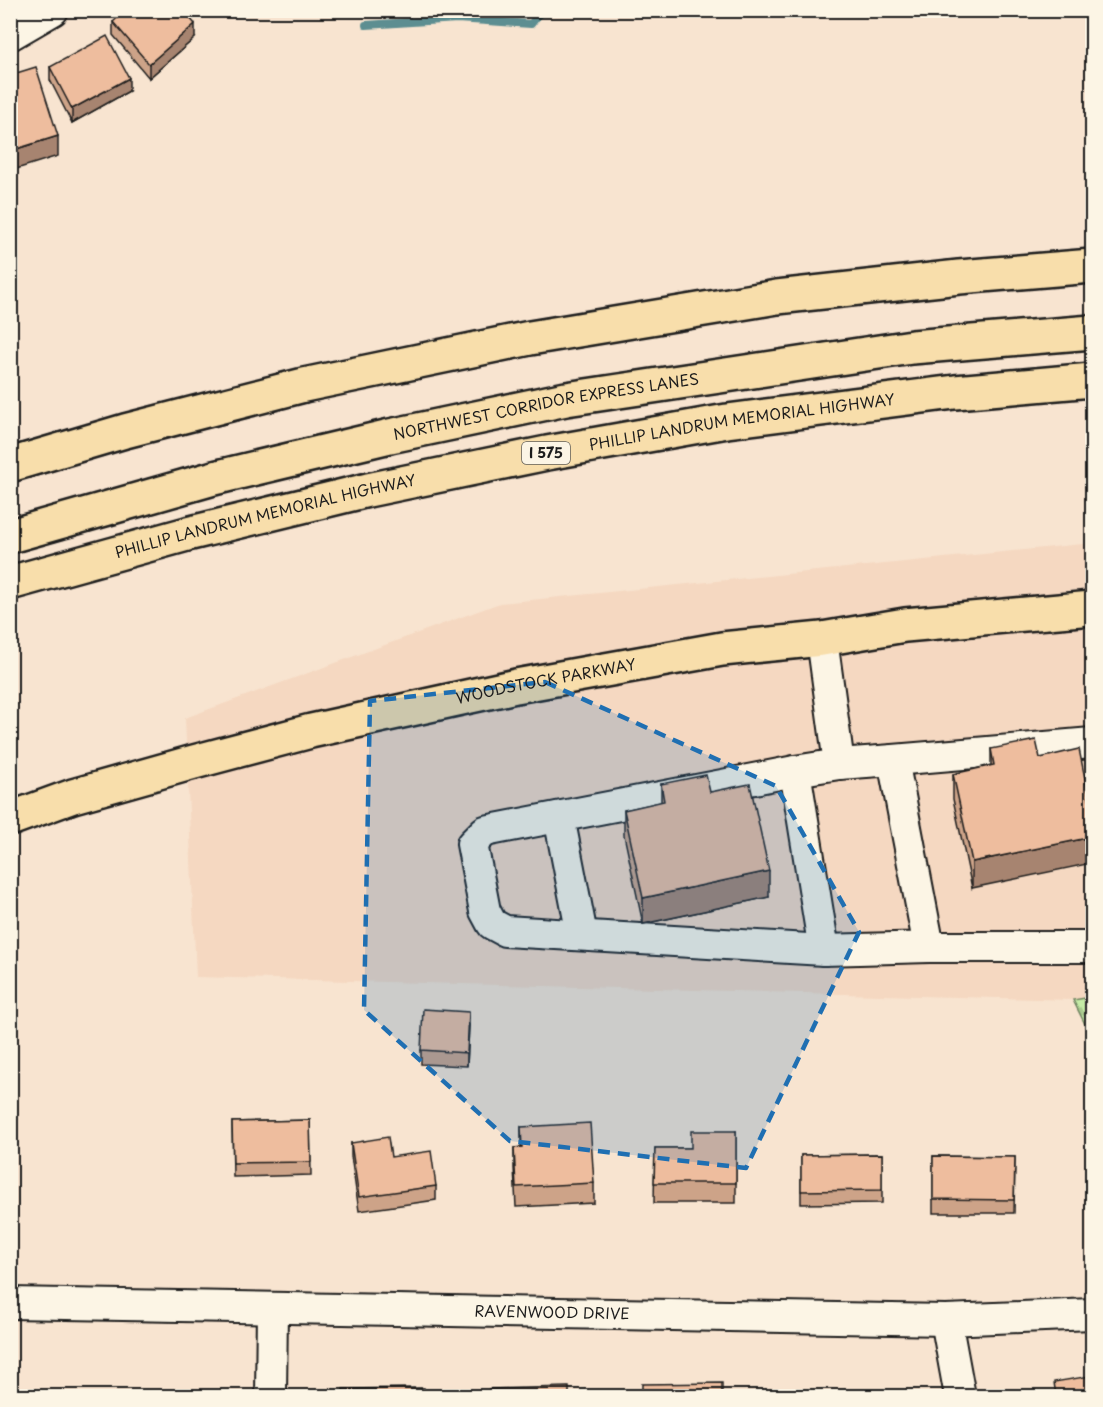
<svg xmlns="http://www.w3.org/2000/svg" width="1103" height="1407" font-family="'Playpen Sans',sans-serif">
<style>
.built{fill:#f5d8c1}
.forest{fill:url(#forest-firs);stroke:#708461;stroke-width:1.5}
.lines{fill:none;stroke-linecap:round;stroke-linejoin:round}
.stream{stroke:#5d8e91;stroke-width:8}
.minor-casing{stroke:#1c1c1c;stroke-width:34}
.major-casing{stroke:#1c1c1c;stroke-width:38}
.highway-casing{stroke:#1c1c1c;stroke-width:38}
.minor{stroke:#fcf5e5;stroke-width:30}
.major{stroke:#f8deab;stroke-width:33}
.highway{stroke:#f8deab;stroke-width:33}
.wall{fill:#cda388;stroke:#1c1c1c;stroke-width:1.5}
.shaded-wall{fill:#a7846f;stroke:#1c1c1c;stroke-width:1.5}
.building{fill:#eebd9e;stroke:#1c1c1c;stroke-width:1.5}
.marked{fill:#1f6fb2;fill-opacity:0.2;stroke:#1f6fb2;stroke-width:4.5;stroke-dasharray:12 8;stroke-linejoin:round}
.labels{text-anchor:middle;stroke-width:4.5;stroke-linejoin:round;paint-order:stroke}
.shield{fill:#fcf5e5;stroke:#5f5d58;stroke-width:1.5}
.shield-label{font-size:14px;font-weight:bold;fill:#1c1c1c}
.street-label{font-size:15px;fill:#1c1c1c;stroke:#fcf5e5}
</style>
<defs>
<pattern id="forest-firs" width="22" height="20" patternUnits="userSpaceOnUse" patternTransform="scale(1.5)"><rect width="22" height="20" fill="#c5eba6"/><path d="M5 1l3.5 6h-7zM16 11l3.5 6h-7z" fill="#a9c98e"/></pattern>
</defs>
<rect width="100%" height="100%" fill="#f8e4d0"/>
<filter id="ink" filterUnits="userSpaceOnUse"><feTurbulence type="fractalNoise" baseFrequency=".0167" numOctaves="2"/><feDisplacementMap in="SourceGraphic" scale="12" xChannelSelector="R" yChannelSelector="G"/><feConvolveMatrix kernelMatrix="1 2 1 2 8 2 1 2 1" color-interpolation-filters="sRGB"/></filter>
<g filter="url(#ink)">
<!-- built -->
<path class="built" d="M 1092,543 L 1092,997 L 1073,1000 L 196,977 L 185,718 L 500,603 Z"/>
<!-- forest -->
<path class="forest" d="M 1092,997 L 1092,1038 L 1073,1000 Z"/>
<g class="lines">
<!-- stream -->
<path class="stream" d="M 366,25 L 457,19 L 531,24 L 542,10"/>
<!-- minor casing -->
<g class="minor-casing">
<g id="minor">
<path d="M 10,35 L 53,10"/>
<path d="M 822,639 L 839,764 L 795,771 L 485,831 L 472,844 L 485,911 L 492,924 L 505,931 L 824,950"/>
<path d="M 893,760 L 1092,743"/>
<path d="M 795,771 L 824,950 L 929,947 L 893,760 L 839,764"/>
<path d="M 559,817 L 582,935"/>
<path d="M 929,947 L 1092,947"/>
<path id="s1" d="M 10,1303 L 946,1320 L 1092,1314"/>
<path d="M 946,1320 L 960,1396"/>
<path d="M 271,1396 L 272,1309"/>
</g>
</g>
<!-- major casing -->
<g class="major-casing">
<g id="major">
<path id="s2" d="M 10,819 L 73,796 L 194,762 L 311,731 L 516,686 L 722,649 L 822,639 L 905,625 L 1092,608"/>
</g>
</g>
<!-- highway casing -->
<g class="highway-casing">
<g id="highway">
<path d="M 10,465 L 125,431 L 304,385 L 530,338 L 777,297 L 959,277 L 1092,266"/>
<path id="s3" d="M 10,536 L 214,478 L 390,436 L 566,399 L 912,347 L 1092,332"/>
<path id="s4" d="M 10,583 L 187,534 L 368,490 L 547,453 L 727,421 L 955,392 L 1092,380"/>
</g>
</g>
<!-- minor -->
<use href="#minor" class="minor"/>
<!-- major -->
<use href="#major" class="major"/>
<!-- highway -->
<use href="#highway" class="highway"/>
</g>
<!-- wall -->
<path class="wall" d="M 203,10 L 213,10 L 209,15 Z
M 113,22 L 195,38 L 149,78 L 113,35 Z
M 50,67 L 129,91 L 72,123 L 50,80 Z
M 991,749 L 1040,758 L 972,888 L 953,799 L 953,774 L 991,765 Z
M 661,784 L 710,792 L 769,897 L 643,924 L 624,835 L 624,810 L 661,802 Z
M 469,1025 L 467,1066 L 421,1064 L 421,1050 Z
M 310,1120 L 311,1175 L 233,1177 L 232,1122 Z
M 521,1127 L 594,1183 L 594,1203 L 516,1207 L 514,1168 L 514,1148 L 521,1148 Z
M 736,1131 L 736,1203 L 654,1203 L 655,1148 L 691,1148 Z
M 351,1143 L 391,1157 L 436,1186 L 436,1200 L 359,1211 L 351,1156 Z
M 882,1154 L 882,1203 L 801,1204 L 801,1155 Z
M 933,1156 L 1015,1157 L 1014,1213 L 933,1213 Z"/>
<!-- shaded-wall -->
<path class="shaded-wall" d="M 209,10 L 213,10 L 209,15 Z
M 195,24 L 195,38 L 149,78 L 149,64 Z
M 129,78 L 129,91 L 72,123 L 72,109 Z
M 58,136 L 58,156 L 10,171 L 10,151 Z
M 1092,837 L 1092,863 L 972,888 L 972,862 Z
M 769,871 L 769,897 L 643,924 L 643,898 Z
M 469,1012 L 469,1025 L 467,1066 L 467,1053 Z"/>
<!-- building -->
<path class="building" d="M 126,10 L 183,10 L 195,24 L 149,64 L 113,22 Z
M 107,36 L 129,78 L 72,109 L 50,67 Z
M 36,67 L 58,136 L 10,151 L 10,75 Z
M 1036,740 L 1040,758 L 1079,749 L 1092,813 L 1092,837 L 972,862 L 953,774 L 994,765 L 991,749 Z
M 706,775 L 710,792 L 750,784 L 769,871 L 643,898 L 624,810 L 664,801 L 661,784 Z
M 423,1009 L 469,1012 L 467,1053 L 421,1050 Z
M 310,1120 L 311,1162 L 233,1163 L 232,1122 Z
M 590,1123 L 594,1183 L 516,1187 L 514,1148 L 522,1147 L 521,1127 Z
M 691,1131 L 736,1131 L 736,1183 L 654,1183 L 655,1148 L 691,1148 Z
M 388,1137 L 391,1157 L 431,1151 L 436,1186 L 359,1197 L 351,1143 Z
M 882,1154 L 882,1190 L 801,1191 L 801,1155 Z
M 933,1156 L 1015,1157 L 1014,1200 L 933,1199 Z
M 1090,1376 L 1092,1396 L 1056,1396 L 1054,1382 Z
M 722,1383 L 722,1396 L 642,1396 L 642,1384 Z
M 569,1387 L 569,1396 L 489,1396 L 489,1389 Z
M 424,1388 L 424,1396 L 343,1396 L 343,1389 Z
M 853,1392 L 854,1396 L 827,1396 Z"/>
</g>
<!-- marked area -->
<path class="marked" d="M 545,682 L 776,786 L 859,932 L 746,1168 L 510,1141 L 364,1010 L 370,701 Z"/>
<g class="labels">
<!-- shield labels -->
<rect class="shield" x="522" y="442" width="48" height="22" rx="4.5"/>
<g class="shield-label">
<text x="546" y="458">I 575</text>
</g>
<!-- street labels -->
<g class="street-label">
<text dy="5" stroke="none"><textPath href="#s3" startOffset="552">NORTHWEST CORRIDOR EXPRESS LANES</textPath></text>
<text dy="5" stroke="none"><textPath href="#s4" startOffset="750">PHILLIP LANDRUM MEMORIAL HIGHWAY</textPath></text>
<text dy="5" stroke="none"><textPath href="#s4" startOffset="264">PHILLIP LANDRUM MEMORIAL HIGHWAY</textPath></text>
<text dy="5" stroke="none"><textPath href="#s2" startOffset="554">WOODSTOCK PARKWAY</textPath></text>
<text dy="5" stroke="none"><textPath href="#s1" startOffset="542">RAVENWOOD DRIVE</textPath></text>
</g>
</g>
<!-- margin -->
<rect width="1103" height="1407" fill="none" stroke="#fcf5e5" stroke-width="36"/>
<rect x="18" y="18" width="1067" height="1371" fill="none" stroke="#1c1c1c" stroke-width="2" filter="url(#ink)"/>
</svg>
